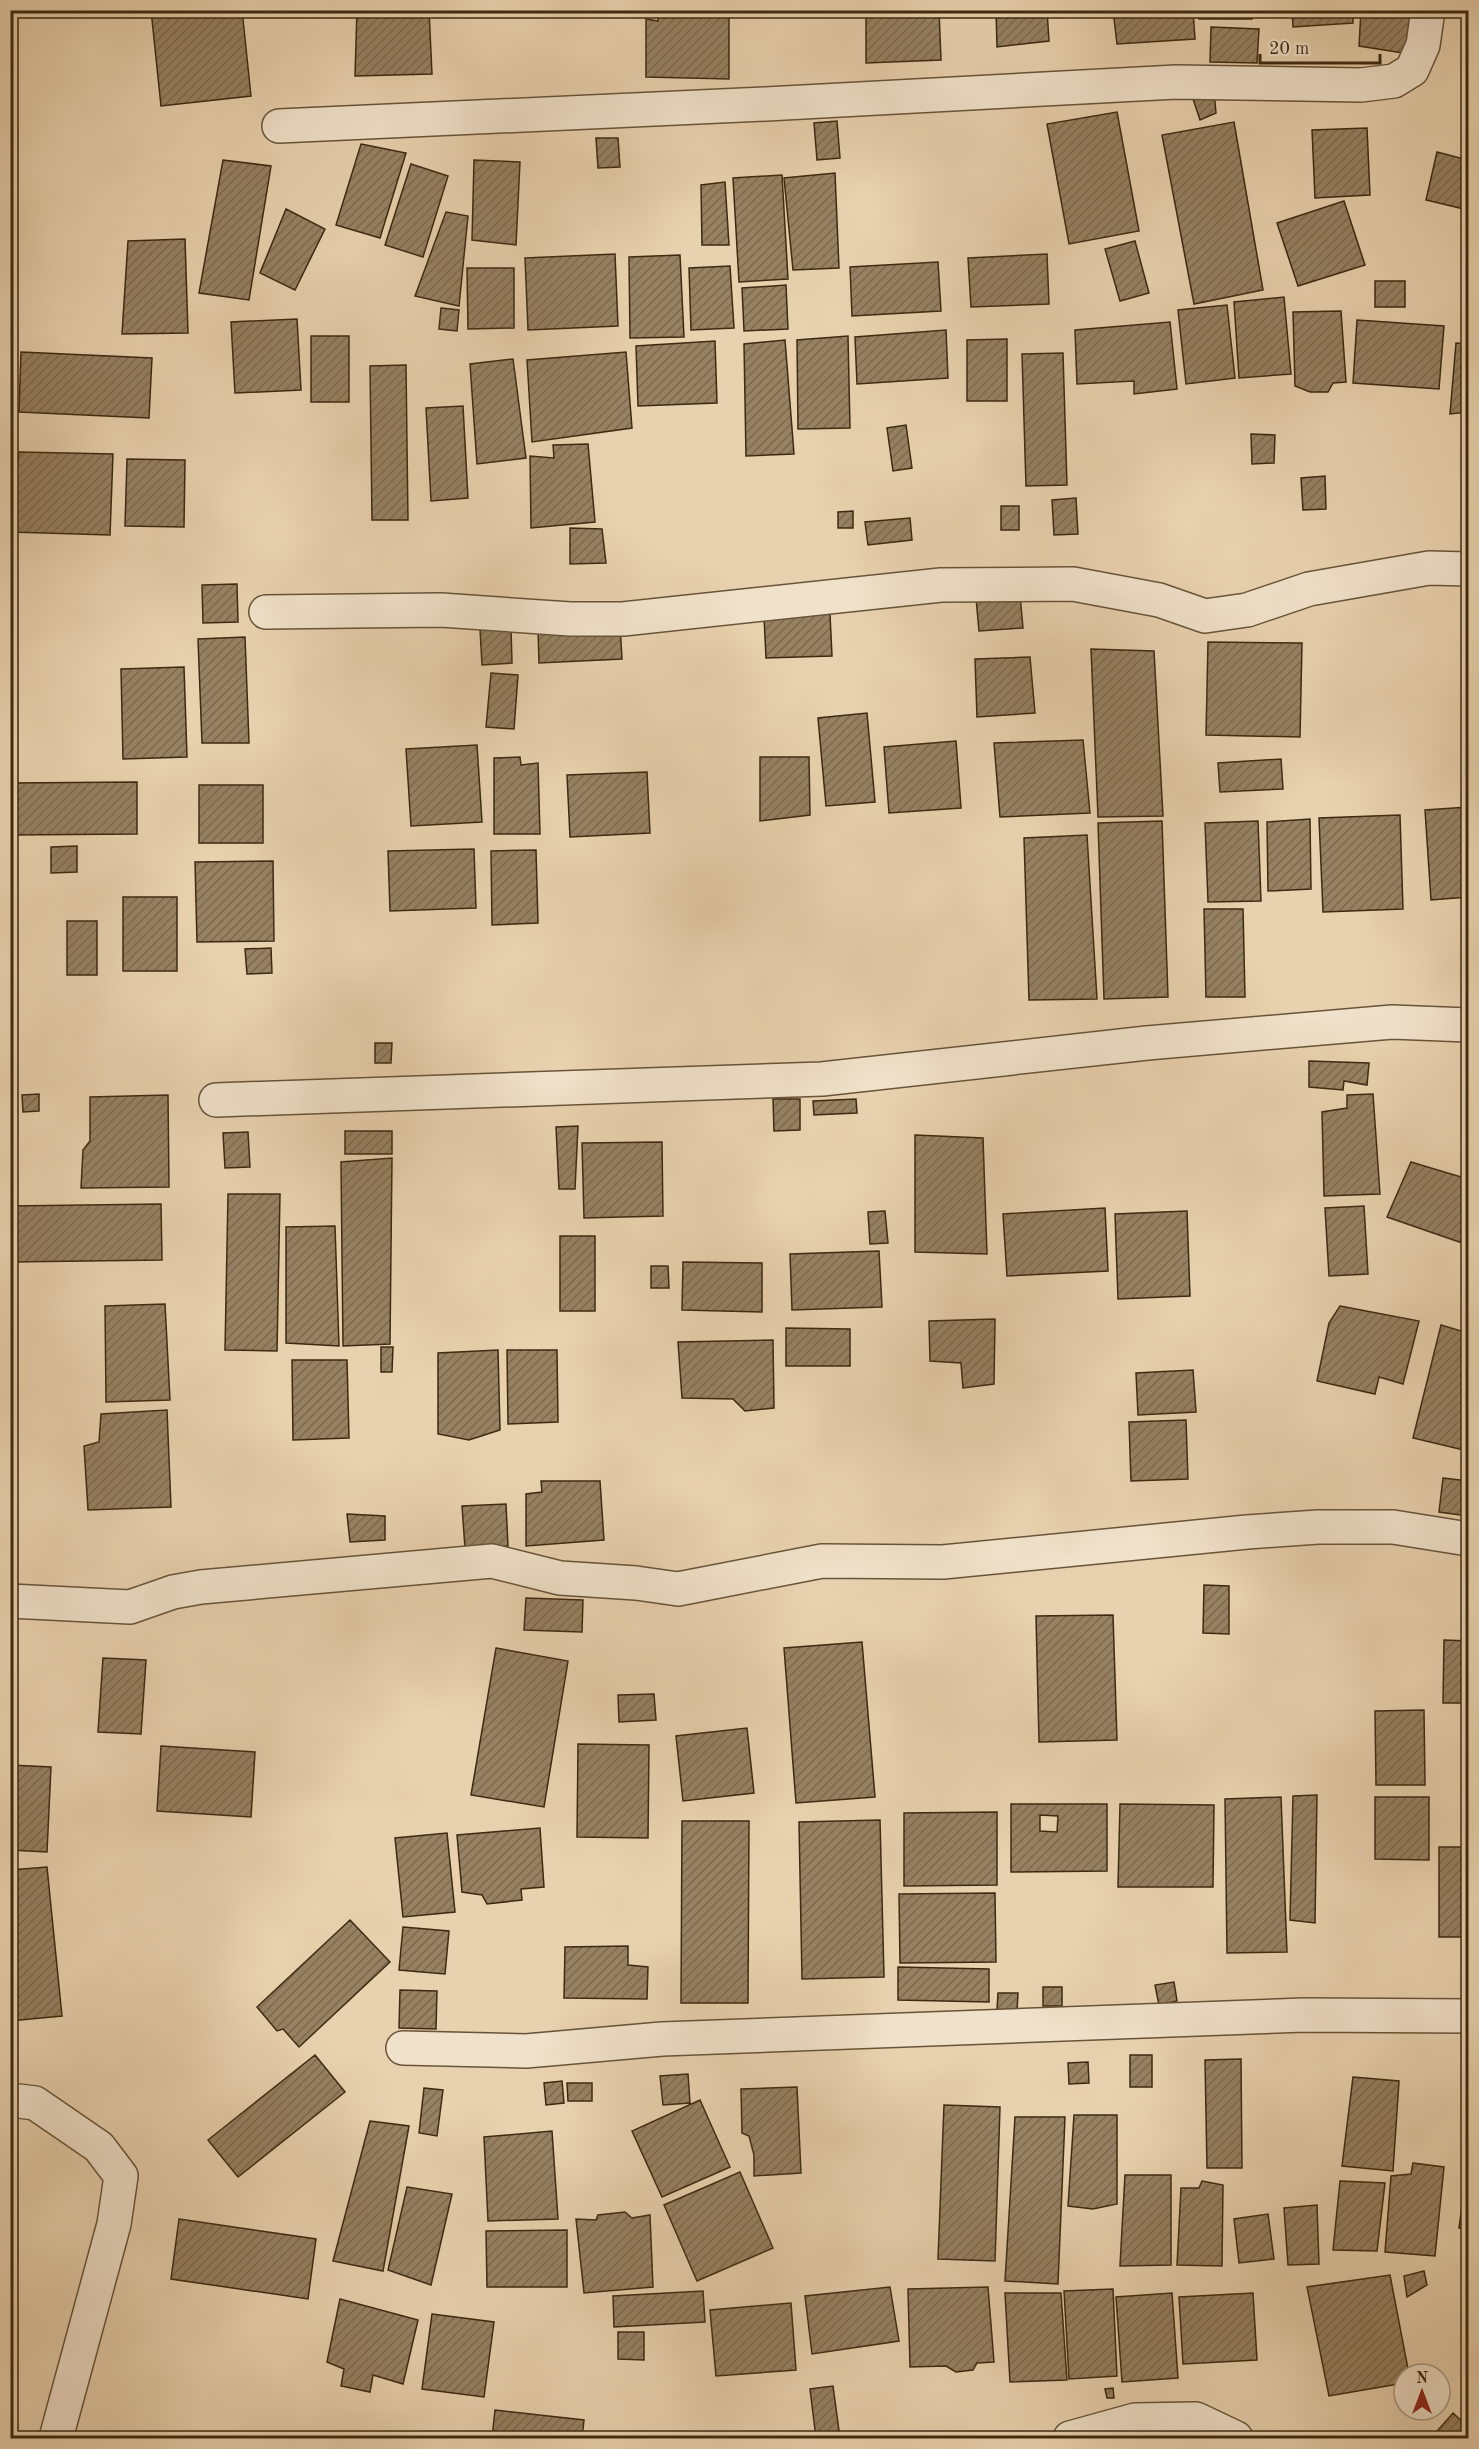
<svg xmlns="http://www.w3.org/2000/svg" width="1479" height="2449" font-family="'Old Standard TT',serif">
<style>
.building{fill:url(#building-hatch);stroke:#3d2a10;stroke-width:1.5;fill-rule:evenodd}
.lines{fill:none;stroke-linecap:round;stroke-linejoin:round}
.minor-casing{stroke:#685438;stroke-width:36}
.minor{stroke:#f0e1ca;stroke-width:33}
</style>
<defs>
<pattern id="building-hatch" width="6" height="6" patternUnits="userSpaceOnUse" patternTransform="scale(1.5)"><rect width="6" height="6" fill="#968162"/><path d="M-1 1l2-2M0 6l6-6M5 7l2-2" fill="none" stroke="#7c6a4f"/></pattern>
</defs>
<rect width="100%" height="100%" fill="#e8d1ae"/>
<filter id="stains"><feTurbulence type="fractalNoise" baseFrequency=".00333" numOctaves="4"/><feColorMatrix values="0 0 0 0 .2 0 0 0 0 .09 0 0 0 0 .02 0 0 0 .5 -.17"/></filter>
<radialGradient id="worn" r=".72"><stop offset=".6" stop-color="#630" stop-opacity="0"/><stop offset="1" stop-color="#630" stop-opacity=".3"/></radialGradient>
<!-- building -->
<path class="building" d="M 151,10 L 242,10 L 251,96 L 161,106 Z
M 357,10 L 429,10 L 432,74 L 355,76 Z
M 658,10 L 729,10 L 729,79 L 646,77 L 646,19 L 658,21 Z
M 866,10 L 939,10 L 941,60 L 866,63 Z
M 996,10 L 1047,10 L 1049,41 L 997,47 Z
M 1113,10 L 1193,10 L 1195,39 L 1117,44 Z
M 1198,10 L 1252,10 L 1252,19 L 1199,19 Z
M 1292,10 L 1353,10 L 1353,23 L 1293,27 Z
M 1361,10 L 1416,10 L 1409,54 L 1359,46 Z
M 1211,27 L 1259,29 L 1257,63 L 1210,62 Z
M 1214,91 L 1216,113 L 1200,120 L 1191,93 Z
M 1117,112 L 1139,231 L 1069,244 L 1047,124 Z
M 837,121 L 840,158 L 817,160 L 814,123 Z
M 1234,122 L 1263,290 L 1194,304 L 1162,135 Z
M 1367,128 L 1370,195 L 1315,198 L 1312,130 Z
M 596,138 L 618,138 L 620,167 L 598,168 Z
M 361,144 L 406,153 L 380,238 L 336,225 Z
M 1437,152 L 1468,160 L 1468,210 L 1426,200 Z
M 223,160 L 271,166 L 249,300 L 199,293 Z
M 474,160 L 520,162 L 516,245 L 472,240 Z
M 411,164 L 448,176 L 423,257 L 385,245 Z
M 835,173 L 839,268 L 793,270 L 784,178 Z
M 782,175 L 788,279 L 739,282 L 733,178 Z
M 725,182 L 729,245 L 702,245 L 701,185 Z
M 1344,201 L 1365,265 L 1298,286 L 1277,223 Z
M 286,209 L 325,229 L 295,290 L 260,273 Z
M 446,212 L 468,216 L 459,306 L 415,296 Z
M 185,239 L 188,333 L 122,334 L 128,241 Z
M 1135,241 L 1149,293 L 1120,301 L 1105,249 Z
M 615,254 L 618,326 L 528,330 L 525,258 Z
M 1047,254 L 1049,304 L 971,307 L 968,258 Z
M 680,255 L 684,337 L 630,338 L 629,257 Z
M 938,262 L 941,311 L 852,316 L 850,267 Z
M 730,266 L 734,328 L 691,330 L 689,268 Z
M 467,268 L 514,268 L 514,328 L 468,329 Z
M 1375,281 L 1405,281 L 1405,307 L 1375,307 Z
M 786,285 L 788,329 L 744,331 L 742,288 Z
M 1284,297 L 1291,374 L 1239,378 L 1234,302 Z
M 1227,305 L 1235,378 L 1186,384 L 1178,310 Z
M 441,308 L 459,310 L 457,331 L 439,329 Z
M 1341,311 L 1346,382 L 1333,383 L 1328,392 L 1310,392 L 1295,386 L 1293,312 Z
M 297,319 L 301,390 L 235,393 L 231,322 Z
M 1357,320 L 1444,326 L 1439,389 L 1353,383 Z
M 1170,322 L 1177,389 L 1134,394 L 1134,381 L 1077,384 L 1075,330 Z
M 946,330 L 948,378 L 857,384 L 855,337 Z
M 311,336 L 349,336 L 349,402 L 311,402 Z
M 848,336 L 850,428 L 798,429 L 797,340 Z
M 1007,339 L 1007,401 L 967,401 L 967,340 Z
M 785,340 L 794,454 L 746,456 L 744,344 Z
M 715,341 L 717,403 L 638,406 L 636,346 Z
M 1456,343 L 1468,344 L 1468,430 L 1467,412 L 1450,414 Z
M 21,352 L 152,358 L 149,418 L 19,412 Z
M 626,352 L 632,428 L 532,442 L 527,360 Z
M 1063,353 L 1067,485 L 1026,486 L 1022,354 Z
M 513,359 L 526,458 L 477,464 L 470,364 Z
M 406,365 L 408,520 L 372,520 L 370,366 Z
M 463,406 L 468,498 L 431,501 L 426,408 Z
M 906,425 L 912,468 L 893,471 L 887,428 Z
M 1251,434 L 1275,435 L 1274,463 L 1252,464 Z
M 588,444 L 595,522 L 531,528 L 530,456 L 554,458 L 553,445 Z
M 19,452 L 113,454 L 110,535 L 10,532 L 10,469 L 17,469 Z
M 127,459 L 185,460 L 184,527 L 125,526 Z
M 1325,476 L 1326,509 L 1303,510 L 1301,478 Z
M 1076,498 L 1078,534 L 1054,535 L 1052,500 Z
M 1001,506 L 1019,506 L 1019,530 L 1001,530 Z
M 853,511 L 853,528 L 838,528 L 838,512 Z
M 910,518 L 912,540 L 868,545 L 865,522 Z
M 570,528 L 602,529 L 606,563 L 570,564 Z
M 237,584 L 238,622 L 203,623 L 202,585 Z
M 1020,595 L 1023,628 L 979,631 L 976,598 Z
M 830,614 L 832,656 L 766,658 L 764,616 Z
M 620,625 L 622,659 L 539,663 L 538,629 Z
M 511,628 L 512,663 L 482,665 L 480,629 Z
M 245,637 L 249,743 L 202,743 L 198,639 Z
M 1208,642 L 1302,643 L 1300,737 L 1206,735 Z
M 1091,649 L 1154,651 L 1163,816 L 1098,817 Z
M 1030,657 L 1035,713 L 977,717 L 975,659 Z
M 184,667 L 187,757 L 123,759 L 121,669 Z
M 491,673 L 518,675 L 514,729 L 486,727 Z
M 867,713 L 875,802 L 826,806 L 818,718 Z
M 1083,740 L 1090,813 L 1000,817 L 994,743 Z
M 956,741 L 961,808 L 889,813 L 884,747 Z
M 477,745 L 482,822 L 411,826 L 406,749 Z
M 520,757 L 521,765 L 538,763 L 540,834 L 494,834 L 494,758 Z
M 760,757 L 809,757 L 810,815 L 760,821 Z
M 1281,759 L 1283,789 L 1220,792 L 1218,763 Z
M 647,772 L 650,833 L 570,837 L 567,775 Z
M 137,782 L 137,834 L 10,835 L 10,783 Z
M 199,785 L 263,785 L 263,843 L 199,843 Z
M 1468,807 L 1468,897 L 1431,900 L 1425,810 Z
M 1400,815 L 1403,909 L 1323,912 L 1319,818 Z
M 1310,819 L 1311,889 L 1268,891 L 1267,822 Z
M 1162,821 L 1168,997 L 1104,999 L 1098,823 Z
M 1258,821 L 1261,901 L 1208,902 L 1205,823 Z
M 1087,835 L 1097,999 L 1029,1000 L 1024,838 Z
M 77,846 L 77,872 L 51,873 L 51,847 Z
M 474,849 L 476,908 L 390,911 L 388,851 Z
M 536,850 L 538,923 L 492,925 L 491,851 Z
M 273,861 L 274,941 L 197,942 L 195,862 Z
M 123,897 L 177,897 L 177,971 L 123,971 Z
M 1204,909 L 1243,909 L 1245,997 L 1206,997 Z
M 67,921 L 97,921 L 97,975 L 67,975 Z
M 271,948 L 272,973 L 247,974 L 245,949 Z
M 375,1043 L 392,1043 L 391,1063 L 375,1063 Z
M 1309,1061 L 1369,1063 L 1367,1085 L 1344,1081 L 1343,1090 L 1309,1087 Z
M 39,1094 L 39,1111 L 23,1112 L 22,1095 Z
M 1373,1094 L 1380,1194 L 1324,1196 L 1322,1112 L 1347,1108 L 1347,1095 Z
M 168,1095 L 169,1187 L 81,1188 L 83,1150 L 90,1141 L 90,1097 Z
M 773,1099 L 800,1099 L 800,1130 L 774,1131 Z
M 856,1099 L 857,1113 L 814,1115 L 813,1101 Z
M 578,1126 L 575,1189 L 559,1189 L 556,1127 Z
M 345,1131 L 392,1131 L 392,1154 L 345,1154 Z
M 248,1132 L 250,1167 L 225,1168 L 223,1133 Z
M 915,1135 L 983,1138 L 987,1254 L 915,1252 Z
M 662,1142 L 663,1216 L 584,1218 L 582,1143 Z
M 392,1158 L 390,1344 L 343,1346 L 341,1162 Z
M 1411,1162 L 1468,1179 L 1468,1233 L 1465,1244 L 1387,1217 Z
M 228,1194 L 280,1194 L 277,1351 L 225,1350 Z
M 161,1204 L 162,1260 L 10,1262 L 10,1206 Z
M 1364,1206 L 1368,1274 L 1329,1276 L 1325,1208 Z
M 1105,1208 L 1108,1271 L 1007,1276 L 1003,1214 Z
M 885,1211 L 888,1243 L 870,1244 L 868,1212 Z
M 1187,1211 L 1190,1296 L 1118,1299 L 1115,1214 Z
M 335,1226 L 339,1346 L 286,1343 L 286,1227 Z
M 560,1236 L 595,1236 L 595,1311 L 560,1311 Z
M 879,1251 L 882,1307 L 792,1310 L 790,1254 Z
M 683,1262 L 762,1263 L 762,1312 L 682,1310 Z
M 651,1266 L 668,1266 L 669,1288 L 651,1288 Z
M 165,1304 L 170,1400 L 106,1402 L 105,1306 Z
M 1340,1306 L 1419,1321 L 1403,1384 L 1379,1377 L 1375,1394 L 1317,1381 L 1329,1323 Z
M 995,1319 L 994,1384 L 963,1388 L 961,1363 L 930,1361 L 929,1321 Z
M 1441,1325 L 1468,1333 L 1468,1451 L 1413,1438 Z
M 786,1328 L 850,1329 L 850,1366 L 786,1366 Z
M 773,1340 L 774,1408 L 745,1411 L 733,1399 L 682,1398 L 678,1342 Z
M 381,1347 L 393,1347 L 392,1372 L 381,1372 Z
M 498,1350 L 500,1430 L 469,1440 L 438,1434 L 438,1353 Z
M 507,1350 L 557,1350 L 558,1422 L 508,1424 Z
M 292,1360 L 347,1360 L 349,1438 L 293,1440 Z
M 1193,1370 L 1196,1412 L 1138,1415 L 1136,1373 Z
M 167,1410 L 171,1507 L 88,1510 L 84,1446 L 99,1442 L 101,1414 Z
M 1186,1420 L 1188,1479 L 1131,1481 L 1129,1422 Z
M 1443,1478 L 1468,1481 L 1468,1516 L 1439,1512 Z
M 541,1481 L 600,1481 L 604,1540 L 526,1546 L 526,1494 L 542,1492 Z
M 506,1504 L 508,1546 L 465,1548 L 462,1506 Z
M 347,1514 L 385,1516 L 385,1540 L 350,1542 Z
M 1204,1585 L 1229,1586 L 1229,1634 L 1203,1633 Z
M 526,1598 L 583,1600 L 582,1632 L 524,1630 Z
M 1113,1615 L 1117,1740 L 1039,1742 L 1036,1616 Z
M 1444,1640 L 1468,1641 L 1468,1703 L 1443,1703 Z
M 862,1642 L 875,1797 L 796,1803 L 784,1648 Z
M 496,1648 L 568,1661 L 544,1807 L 471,1795 Z
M 103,1658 L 146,1660 L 141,1734 L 98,1732 Z
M 654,1694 L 656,1720 L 619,1722 L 618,1695 Z
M 1424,1710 L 1425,1785 L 1376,1785 L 1375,1711 Z
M 747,1728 L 754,1793 L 683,1801 L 676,1736 Z
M 578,1744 L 649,1745 L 648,1838 L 577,1837 Z
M 161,1746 L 255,1752 L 251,1817 L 157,1811 Z
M 10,1765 L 51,1767 L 47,1852 L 10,1850 Z
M 1317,1795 L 1315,1923 L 1290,1920 L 1293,1796 Z
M 1281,1797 L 1287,1952 L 1227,1953 L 1225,1799 Z
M 1375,1797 L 1429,1797 L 1429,1860 L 1375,1859 Z
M 1011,1804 L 1107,1804 L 1107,1871 L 1011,1872 ZM 1040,1815 L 1058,1816 L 1057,1832 L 1040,1831 Z
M 1120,1804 L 1214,1805 L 1213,1887 L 1118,1887 Z
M 997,1812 L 997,1885 L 904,1886 L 904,1813 Z
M 880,1820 L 884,1977 L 802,1979 L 799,1822 Z
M 682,1821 L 749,1821 L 748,2003 L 681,2003 Z
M 540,1828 L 544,1887 L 521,1889 L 522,1900 L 487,1904 L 482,1895 L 462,1892 L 457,1835 Z
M 447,1833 L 455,1912 L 403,1917 L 395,1838 Z
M 1439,1847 L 1468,1847 L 1468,1937 L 1439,1937 Z
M 47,1867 L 62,2016 L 10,2021 L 10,1870 Z
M 995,1893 L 996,1962 L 900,1963 L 899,1894 Z
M 350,1920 L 390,1962 L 299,2047 L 283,2029 L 277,2031 L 257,2007 Z
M 403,1927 L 449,1931 L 445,1974 L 399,1970 Z
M 628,1946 L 628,1965 L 648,1967 L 647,1999 L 564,1998 L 565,1947 Z
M 898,1967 L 989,1969 L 989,2002 L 898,2000 Z
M 1174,1982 L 1177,2001 L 1159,2005 L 1155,1985 Z
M 1043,1987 L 1062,1987 L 1062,2006 L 1043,2006 Z
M 400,1990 L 437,1991 L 436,2029 L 399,2028 Z
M 998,1993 L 1018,1993 L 1017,2011 L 997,2010 Z
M 315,2055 L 345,2092 L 238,2177 L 208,2140 Z
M 1130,2055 L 1152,2055 L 1152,2087 L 1130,2087 Z
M 1241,2059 L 1242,2168 L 1207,2168 L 1205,2060 Z
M 1088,2062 L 1089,2083 L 1069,2084 L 1068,2063 Z
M 688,2074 L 690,2103 L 663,2105 L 660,2076 Z
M 1353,2077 L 1399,2081 L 1393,2171 L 1342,2166 Z
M 562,2081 L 564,2103 L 546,2105 L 544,2083 Z
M 567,2083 L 592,2083 L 592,2101 L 568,2101 Z
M 797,2087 L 801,2173 L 754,2176 L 754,2155 L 749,2136 L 742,2133 L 741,2089 Z
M 424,2088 L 443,2090 L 437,2136 L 419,2133 Z
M 700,2100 L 730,2167 L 662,2197 L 632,2131 Z
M 944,2105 L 1000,2107 L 995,2261 L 938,2259 Z
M 1074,2115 L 1117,2115 L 1117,2204 L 1093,2209 L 1068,2206 Z
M 1015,2117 L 1065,2117 L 1058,2284 L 1005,2281 Z
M 370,2121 L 409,2126 L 383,2271 L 333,2261 Z
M 552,2131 L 558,2219 L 488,2221 L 484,2137 Z
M 1413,2163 L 1444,2167 L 1435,2256 L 1385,2252 L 1391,2176 L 1411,2174 Z
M 740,2172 L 773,2248 L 697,2281 L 664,2205 Z
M 1125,2175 L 1171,2175 L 1171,2265 L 1120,2266 Z
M 1466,2176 L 1468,2176 L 1468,2229 L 1459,2228 Z
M 1202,2181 L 1223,2185 L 1222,2266 L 1177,2265 L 1181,2188 L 1199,2188 Z
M 1340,2181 L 1385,2183 L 1377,2251 L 1333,2250 Z
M 407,2187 L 452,2194 L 431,2285 L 388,2270 Z
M 1317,2205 L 1319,2264 L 1288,2265 L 1284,2208 Z
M 625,2212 L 632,2218 L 650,2215 L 653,2287 L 584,2293 L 576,2219 L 596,2220 L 598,2215 Z
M 1268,2214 L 1274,2259 L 1239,2263 L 1234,2219 Z
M 179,2219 L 316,2239 L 308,2299 L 171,2279 Z
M 567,2230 L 567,2287 L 487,2287 L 486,2231 Z
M 1424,2271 L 1427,2285 L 1407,2297 L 1404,2276 Z
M 1390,2275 L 1409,2374 L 1404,2374 L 1404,2383 L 1329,2396 L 1307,2287 Z
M 890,2287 L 899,2341 L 812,2354 L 805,2296 Z
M 988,2287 L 994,2362 L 977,2363 L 973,2370 L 956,2372 L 946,2366 L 910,2367 L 908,2289 Z
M 1113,2289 L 1117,2376 L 1069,2379 L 1064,2291 Z
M 703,2291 L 705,2322 L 614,2327 L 613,2296 Z
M 1005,2293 L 1061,2293 L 1067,2380 L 1010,2382 Z
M 1172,2293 L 1178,2378 L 1122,2382 L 1116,2297 Z
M 1253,2293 L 1257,2360 L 1183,2364 L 1179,2297 Z
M 340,2299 L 418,2320 L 403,2384 L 373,2375 L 370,2392 L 341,2386 L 344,2369 L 327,2362 Z
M 791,2303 L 796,2370 L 716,2376 L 710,2310 Z
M 432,2314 L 494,2322 L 484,2397 L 422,2389 Z
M 618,2332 L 644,2332 L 644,2360 L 618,2359 Z
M 833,2386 L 840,2438 L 816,2438 L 810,2389 Z
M 1113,2388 L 1114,2398 L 1107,2398 L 1105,2389 Z
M 495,2410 L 584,2420 L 582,2438 L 492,2438 Z
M 1453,2413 L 1468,2427 L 1468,2438 L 1431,2438 Z"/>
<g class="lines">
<!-- minor casing -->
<g class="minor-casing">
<path id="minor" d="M 279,126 L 766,104 L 1176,82 L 1361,85 L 1394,81 L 1412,70 L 1423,45 L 1428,10
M 266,612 L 441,610 L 570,619 L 623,619 L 941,585 L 1073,584 L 1159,600 L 1205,616 L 1247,610 L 1309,589 L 1429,568 L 1468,569
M 216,1100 L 822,1079 L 1147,1043 L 1392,1022 L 1468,1025
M 10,1601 L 130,1607 L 173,1592 L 201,1587 L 492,1561 L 560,1578 L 636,1583 L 678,1589 L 822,1561 L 943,1562 L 1247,1532 L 1318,1527 L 1393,1527 L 1468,1539
M 403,2048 L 526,2051 L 662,2039 L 1304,2015 L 1468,2016
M 10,2100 L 35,2103 L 99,2147 L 121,2176 L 114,2224 L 56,2438
M 1070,2438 L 1135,2420 L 1196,2419 L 1236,2438"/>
</g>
<!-- minor -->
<use href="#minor" class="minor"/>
</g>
<!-- margin -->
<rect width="1479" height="2449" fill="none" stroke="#e8d1ae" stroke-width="36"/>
<rect x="12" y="12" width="1455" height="2425" fill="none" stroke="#3d2a10" stroke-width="3"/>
<rect x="18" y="18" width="1443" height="2413" fill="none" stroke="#3d2a10" stroke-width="1.5"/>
<!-- north arrow -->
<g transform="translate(1422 2392)"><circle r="28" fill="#f0e1ca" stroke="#a89880" stroke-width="1.5"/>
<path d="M0-4.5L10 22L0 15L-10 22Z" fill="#8f2418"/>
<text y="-9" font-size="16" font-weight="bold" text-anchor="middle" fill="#3d2a10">N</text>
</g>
<!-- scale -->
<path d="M1260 54v9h120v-9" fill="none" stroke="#3d2a10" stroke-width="3"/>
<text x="1269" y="54" font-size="18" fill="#3d2a10" stroke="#f0e1ca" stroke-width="4.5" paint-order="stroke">20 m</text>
<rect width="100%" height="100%" filter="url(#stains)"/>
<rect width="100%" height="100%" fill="url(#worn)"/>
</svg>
